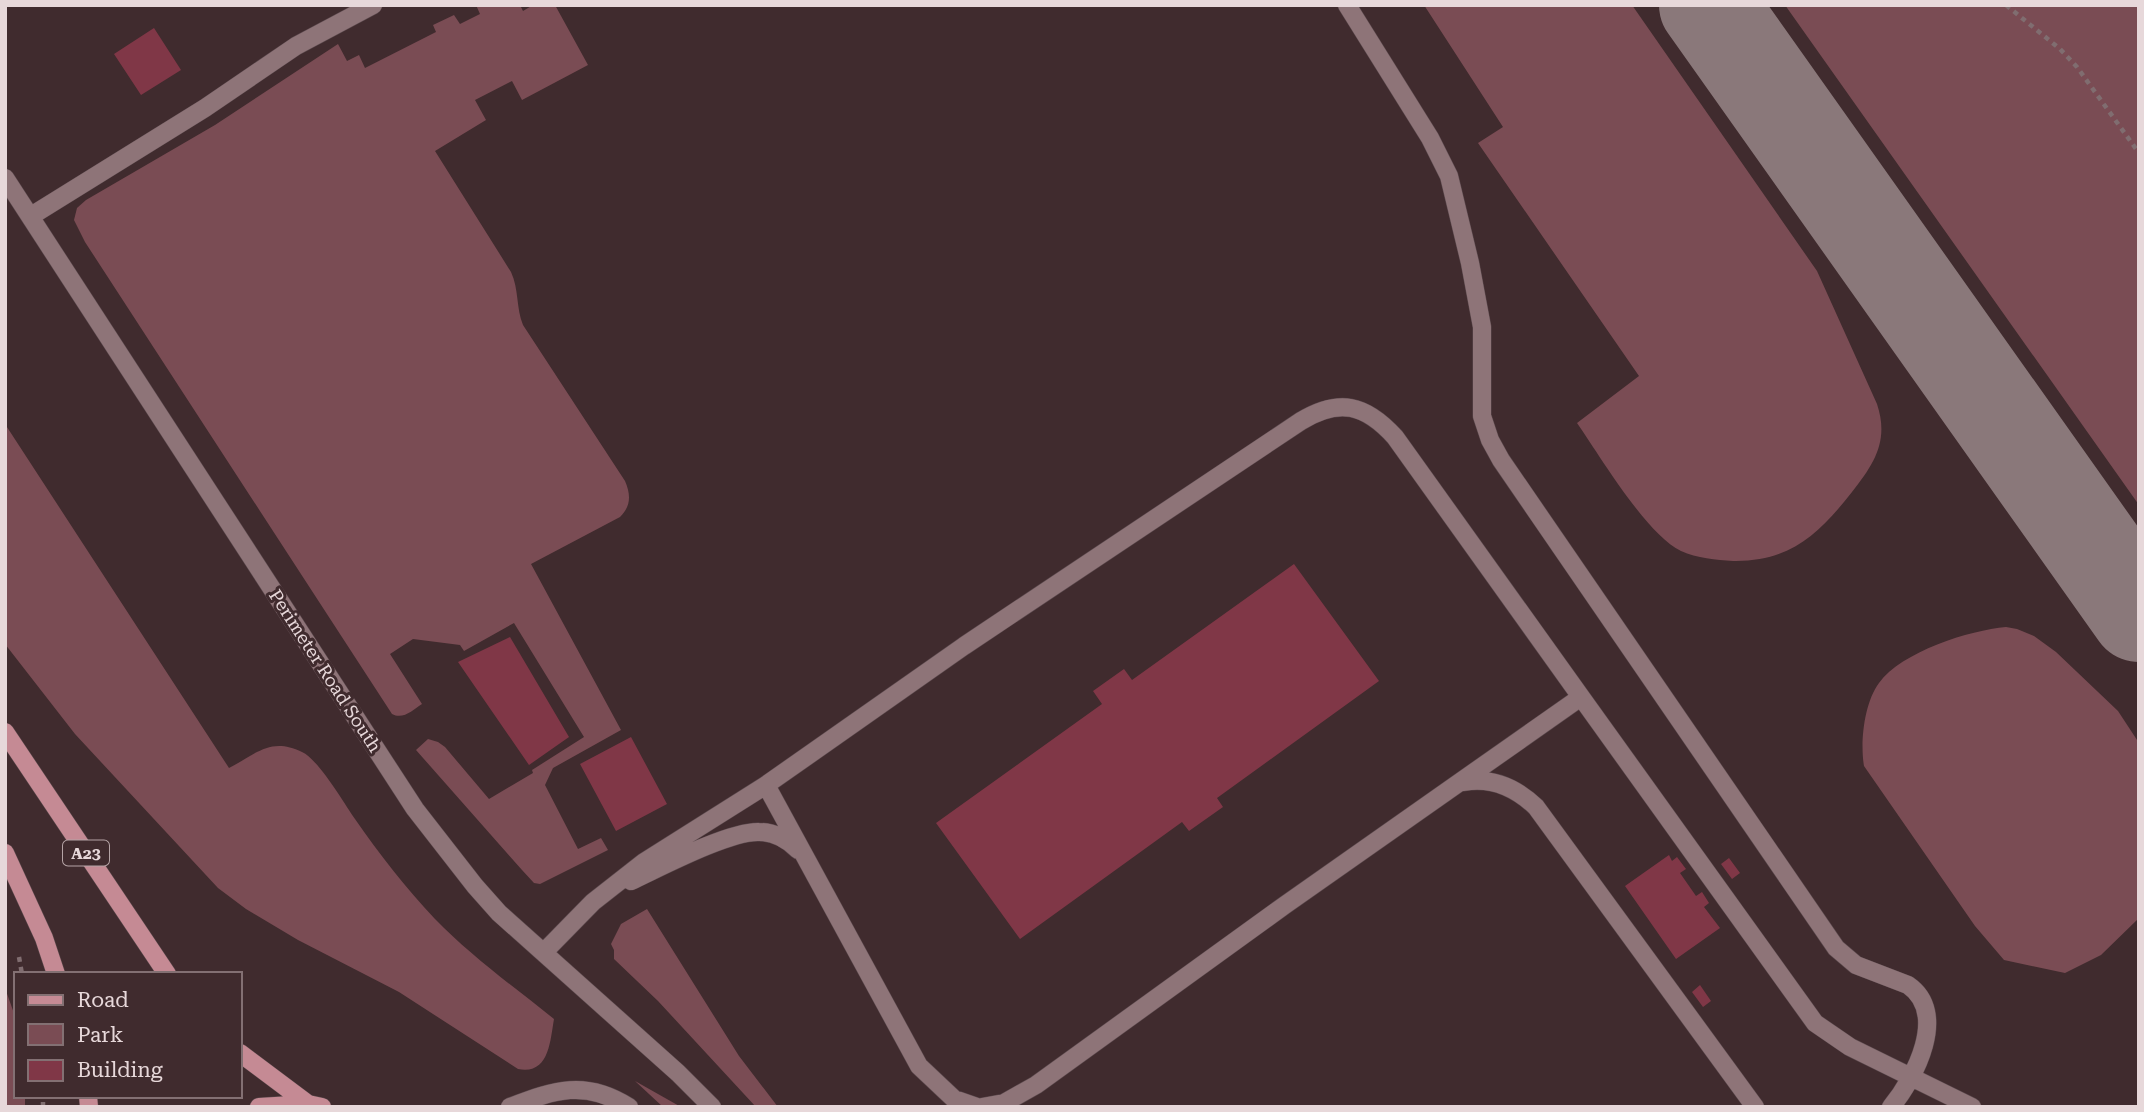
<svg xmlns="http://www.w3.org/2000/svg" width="2144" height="1112" font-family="'Roboto Serif',serif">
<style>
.green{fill:#7a4c54}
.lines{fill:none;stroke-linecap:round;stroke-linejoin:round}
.taxiway{stroke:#8a787a;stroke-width:98}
.building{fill:#803747}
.minor-casing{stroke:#5c4a4e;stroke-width:19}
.major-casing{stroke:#5c4a4e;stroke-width:19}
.path{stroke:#806d70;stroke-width:4.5;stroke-dasharray:5 5;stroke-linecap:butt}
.minor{stroke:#8e7478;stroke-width:18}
.major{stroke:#c58a94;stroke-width:18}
.labels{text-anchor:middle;stroke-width:6;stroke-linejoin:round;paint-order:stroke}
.shield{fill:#402b2e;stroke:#b5a4a6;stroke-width:2}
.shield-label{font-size:16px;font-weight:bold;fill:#e7d8da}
.street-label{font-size:18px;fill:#e7d8da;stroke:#402b2e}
</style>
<rect width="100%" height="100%" fill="#402b2e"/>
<!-- green -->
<path class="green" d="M 476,5 L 520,5 L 523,11 L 533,5 L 555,5 L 588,65 L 522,100 L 512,81 L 475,100 L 486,120 L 435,151 L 511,272 C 519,289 516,308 523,325 L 625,481 C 631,495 631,506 620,517 L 531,564 L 621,730 L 553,768 L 545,785 L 578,849 L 601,838 L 608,850 L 540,884 L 534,883 L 522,870 L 416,750 L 428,739 L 438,742 L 445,747 L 489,799 L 533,773 L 532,770 L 584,737 L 514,623 L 464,651 L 460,645 L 413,639 L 390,654 L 422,704 C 413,710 403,720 392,714 L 85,242 L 74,220 L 77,208 L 86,200 L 215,125 L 338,44 L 347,61 L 359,55 L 365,68 L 436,32 L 433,25 L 454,15 L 460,24 L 480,14 Z
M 1424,5 L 1632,5 L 1817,271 L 1877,404 C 1889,440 1875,463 1852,492 C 1819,534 1790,562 1733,561 C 1716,560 1697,558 1681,551 C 1646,534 1600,456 1577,423 L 1639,376 L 1478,143 L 1503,127 Z
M 1785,5 L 2139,5 L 2139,505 Z
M 5,424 L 229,768 C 255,755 270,736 302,752 C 318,759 344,803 355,819 C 379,854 406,888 435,919 C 471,956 514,987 554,1019 C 550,1042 549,1075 518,1069 L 399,992 L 298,940 L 246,909 L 218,888 L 75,734 L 5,644 Z
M 2006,627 L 2017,629 L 2034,636 L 2056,652 L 2118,711 L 2139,743 L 2139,918 L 2101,955 L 2065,973 L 2004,960 L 1975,926 L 1864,766 C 1860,743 1864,703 1879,683 C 1901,652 1970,630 2006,627 Z
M 647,909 L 739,1056 L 778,1107 L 756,1107 L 658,1001 L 614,959 L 614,950 L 611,944 L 621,924 Z
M 5,988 L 16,1019 L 16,1096 L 25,1096 L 25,1107 L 5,1107 Z
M 635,1081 L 681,1107 L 663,1107 Z"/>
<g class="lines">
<!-- taxiway -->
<path class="taxiway" d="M 1708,5 L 2139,613"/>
</g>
<!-- building -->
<path class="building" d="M 154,28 L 181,70 L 141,95 L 114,54 Z
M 1294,564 L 1379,681 L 1217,798 L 1223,807 L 1189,831 L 1182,822 L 1020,939 L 936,823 L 1102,704 L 1093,691 L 1124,669 L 1132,680 Z
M 510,637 L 569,737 L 529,765 L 458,662 Z
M 631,737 L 667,804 L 616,831 L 580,764 Z
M 1669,855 L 1672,861 L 1677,857 L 1686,869 L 1680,873 L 1696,896 L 1702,892 L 1709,903 L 1704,907 L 1720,928 L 1676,959 L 1625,886 Z
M 1729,858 L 1740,873 L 1732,879 L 1721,864 Z
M 1700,985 L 1711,1001 L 1703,1007 L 1692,992 Z"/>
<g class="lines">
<!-- minor casing -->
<g class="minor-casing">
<path id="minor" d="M 1347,5 L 1430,138 L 1449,176 L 1470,263 L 1482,327 L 1482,416 L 1490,440 L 1501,460 L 1836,948 L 1856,965 L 1908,985 C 1949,1013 1915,1078 1891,1107
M 5,178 L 415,809 L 475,886 L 499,913 L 678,1073 L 712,1107
M 31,216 L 205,108 L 296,46 L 373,5
M 1581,697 L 1815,1023 L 1850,1047 L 1972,1107
M 1464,782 C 1492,777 1516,788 1536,807 L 1755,1107
M 766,785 L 919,1066 L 954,1099 L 977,1107
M 631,881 C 661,867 729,831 759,832 C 774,832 788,840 798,850
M 544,952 L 593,902 L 644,862 L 766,785 L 964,646 L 1301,421 C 1339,398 1365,404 1395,437 L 1581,697 L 1285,905 L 1036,1085 L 1004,1103 L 982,1107
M 510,1107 C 555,1090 585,1079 629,1107"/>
</g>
<!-- major casing -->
<g class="major-casing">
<path id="major" d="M 5,732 L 167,974
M 5,853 L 44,938 L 56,974
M 240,1053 L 308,1104
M 88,1096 L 89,1107
M 259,1107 L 308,1104 L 322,1107"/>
</g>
<!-- path -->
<path class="path" d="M 2006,5 L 2060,49 L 2077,67 L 2139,153
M 19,957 L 22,974
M 43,1107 L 43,1096"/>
<!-- minor -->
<use href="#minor" class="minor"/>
<!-- major -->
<use href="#major" class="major"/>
</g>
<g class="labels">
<!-- shield labels -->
<rect class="shield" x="63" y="840.5" width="46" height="25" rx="5"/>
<g class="shield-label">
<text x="86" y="859">A23</text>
</g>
<!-- street labels -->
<g class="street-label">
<text transform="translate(325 671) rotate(57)" y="6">Perimeter Road South</text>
</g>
</g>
<!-- border -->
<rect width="2144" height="1112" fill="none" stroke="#e7d8da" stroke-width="14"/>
<!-- legend -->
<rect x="14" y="972" width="228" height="126" fill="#402b2e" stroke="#837073" stroke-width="2"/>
<rect x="28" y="995" width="35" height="10" fill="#c58a94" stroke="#837073" stroke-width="2"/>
<text x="77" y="1007" font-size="21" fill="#e7d8da">Road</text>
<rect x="28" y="1024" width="35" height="21" fill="#7a4c54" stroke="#837073" stroke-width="2"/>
<text x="77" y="1042" font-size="21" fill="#e7d8da">Park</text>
<rect x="28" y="1060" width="35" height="21" fill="#803747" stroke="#837073" stroke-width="2"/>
<text x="77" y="1077" font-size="21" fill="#e7d8da">Building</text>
</svg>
